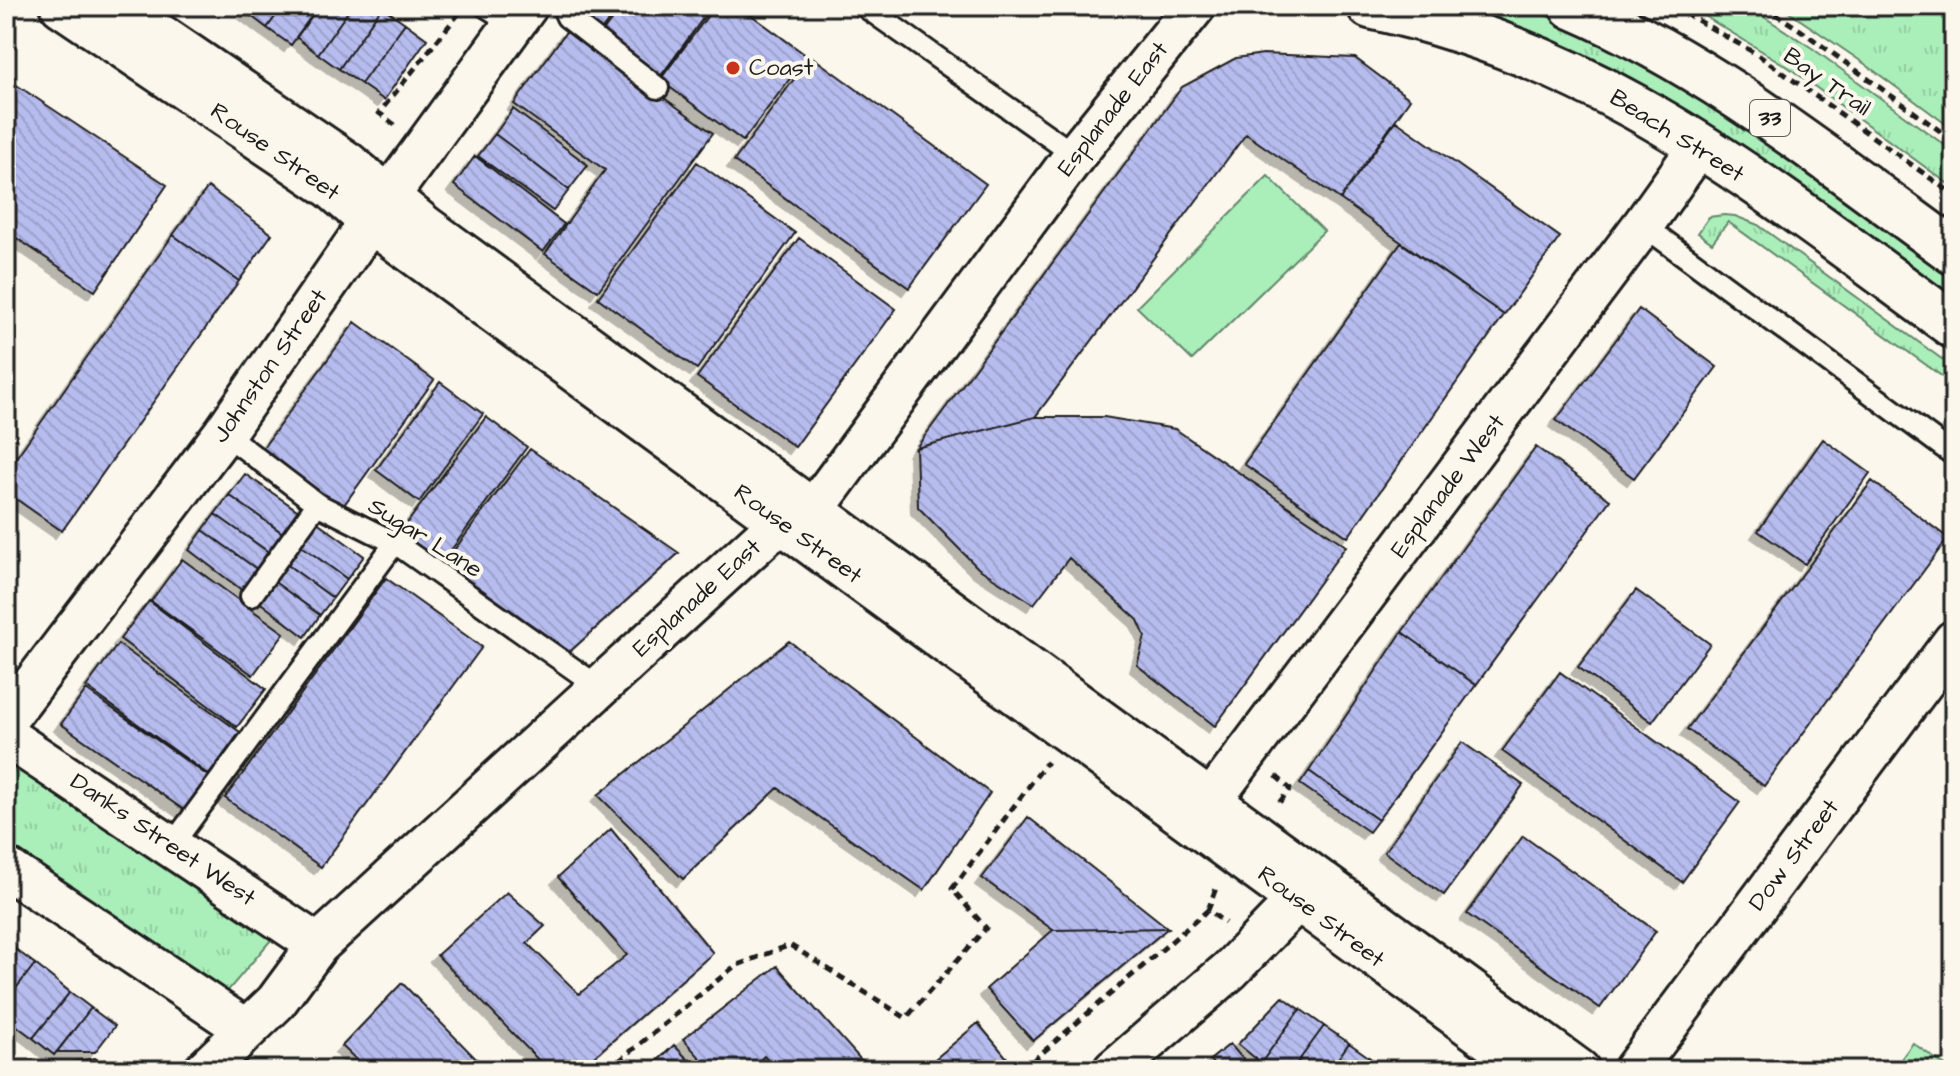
<svg xmlns="http://www.w3.org/2000/svg" width="1960" height="1076" font-family="'Architects Daughter',sans-serif">
	<style>
		.grass { fill: url(#grass-tufts); stroke: #63866b; stroke-width: 2 }
		.park { fill: #aaefba; stroke: #63866b; stroke-width: 2 }
		.building { fill: url(#building-back-hatch); stroke: #1c1c1c; stroke-width: 2; filter: url(#shadow) }
		.lines { fill: none; stroke-linecap: round; stroke-linejoin: round }
		.lane-casing { stroke: #1c1c1c; stroke-width: 26 }
		.street-casing { stroke: #1c1c1c; stroke-width: 46 }
		.primary-casing { stroke: #1c1c1c; stroke-width: 50 }
		.path { stroke: #1c1c1c; stroke-width: 5; stroke-dasharray: 8 6; stroke-linecap: butt }
		.lane { stroke: #fbf7ec; stroke-width: 20 }
		.street { stroke: #fbf7ec; stroke-width: 40 }
		.primary { stroke: #fbf7ec; stroke-width: 44 }
		.poi-dot { fill: #c8321e; stroke: #fbf7ec; stroke-width: 3 }
		.labels { text-anchor: middle; dominant-baseline: central; stroke-width: 8; stroke-linejoin: round; paint-order: stroke }
		.shield { fill: #fbf7ec; stroke: #5f5e5a; stroke-width: 2 }
		.shield-label { font-size: 22px; font-weight: bold; fill: #1c1c1c }
		.poi-label { font-size: 24px; fill: #1c1c1c; stroke: #fbf7ec; text-anchor: start }
		.street-label { font-size: 24px; fill: #1c1c1c; stroke: #fbf7ec }
	</style>
	<defs>
		<pattern id="grass-tufts" width="24" height="20" patternUnits="userSpaceOnUse" patternTransform="scale(2)"><rect width="24" height="20" fill="#aaefba"/><path d="M3 7l-1-3M5 7V3M7 7l1-3M15 17l-1-3M17 17v-4M19 17l1-3" fill="none" stroke="#92cc9f"/></pattern>
		<pattern id="building-back-hatch" width="6" height="6" patternUnits="userSpaceOnUse" patternTransform="scale(2)"><rect width="6" height="6" fill="#b7bcee"/><path d="M-1 5l2 2M0 0l6 6M5-1l2 2" fill="none" stroke="#9da1cc"/></pattern>
		<filter id="shadow"><feDropShadow dx="-7" dy="7" stdDeviation="0" flood-color="#0004"/></filter>
	</defs>
	<rect width="100%" height="100%" fill="#fbf7ec"/>
	<filter id="ink" filterUnits="userSpaceOnUse"><feTurbulence type="fractalNoise" baseFrequency=".0125" numOctaves="2"/><feDisplacementMap in="SourceGraphic" scale="16" xChannelSelector="R" yChannelSelector="G"/><feConvolveMatrix kernelMatrix="1 2 1 2 8 2 1 2 1" color-interpolation-filters="sRGB"/></filter>
	<g filter="url(#ink)">
		<!-- grass -->
		<path class="grass" d="M1447,6H1524L1586,33L1733,114L1954,275V303Z
			M1688,6H1747L1812,48L1954,152V188L1788,67Z
			M1780,6H1954V130L1865,64Z
			M1724,215L1735,216L1758,225L1954,368V385L1728,222L1712,243L1698,233L1709,217Z
			M15,765L276,934L226,993L6,843V772Z"/>
		<!-- park -->
		<path class="park" d="M1268,176L1324,231L1192,360L1137,307Z
			M1913,1043L1951,1070H1893Z"/>
		<!-- building -->
		<path class="building" d="M250,6H283L267,28L246,12Z
			M283,6H319L291,45L267,28Z
			M319,6H352L318,54L296,37Z
			M352,6L382,7L339,69L318,54Z
			M580,6H619L600,32L574,14Z
			M622,6H712L660,77L601,34Z
			M715,6H739L807,56L743,141L660,80Z
			M382,7L405,23L361,84L339,69Z
			M405,23L427,39L384,100L361,84Z
			M568,29L713,133L598,291L545,254L605,170L514,104Z
			M1263,54L1355,58L1410,99L1340,199L1246,134L1035,417L916,448L1182,87L1236,58Z
			M811,56L986,184L909,288L734,161Z
			M15,84L167,185L95,291L6,231V97Z
			M513,109L588,165L569,190L495,134Z
			M1396,121L1560,237L1504,315L1340,199Z
			M495,134L569,190L553,211L478,156Z
			M475,156L564,224L543,252L454,185Z
			M697,162L795,233L697,369L598,298Z
			M208,187L272,234L239,281L173,235Z
			M173,235L239,281L62,531L6,492V472Z
			M799,238L896,309L795,447L697,377Z
			M1401,243L1504,315L1348,537L1244,464Z
			M1639,309L1717,367L1634,478L1556,420Z
			M355,322L434,380L341,509L260,452Z
			M440,382L483,414L419,502L376,470Z
			M486,417L527,447L440,565L399,534Z
			M1035,417H1104L1175,429L1346,546L1215,726L1137,665L1145,636L1138,620L1069,558L1034,604L978,568L918,507L916,448Z
			M1823,439L1870,473L1805,564L1758,531Z
			M1536,447L1610,500L1476,685L1402,632Z
			M530,449L679,553L565,656L440,569Z
			M245,474L300,512L284,534L229,495Z
			M1872,481L1948,538L1764,786L1687,729Z
			M229,495L284,534L270,553L215,514Z
			M215,514L270,553L258,570L203,530Z
			M316,521L364,556L347,579L299,544Z
			M203,530L258,570L243,591L189,550Z
			M299,544L347,579L333,598L285,563Z
			M182,559L284,633L253,675L151,601Z
			M285,563L333,598L320,615L272,580Z
			M386,578L482,647L321,867L225,798Z
			M272,580L320,615L305,637L257,600Z
			M1636,590L1710,644L1652,722L1578,667Z
			M149,601L266,689L237,727L120,639Z
			M1402,632L1476,685L1378,820L1309,771Z
			M789,641L990,793L924,890L778,788L683,879L598,795Z
			M118,644L240,732L209,775L86,687Z
			M1560,672L1740,802L1682,882L1502,751Z
			M86,690L208,776L184,810L61,724Z
			M1462,742L1523,785L1444,895L1384,852Z
			M1309,771L1378,820L1369,832L1300,784Z
			M1028,817L1168,928L1053,930L982,878Z
			M611,829L713,953L579,1070H548L437,955L507,892L545,926L527,943L579,994L627,955L558,877Z
			M1523,836L1656,931L1600,1008L1467,914Z
			M1168,928L1033,1041L986,989L1053,930Z
			M6,942L35,964L6,1001Z
			M35,964L70,992L33,1038L6,1018V1001Z
			M777,966L870,1070H776L764,1056L750,1070H711L683,1039Z
			M402,983L487,1070H398L391,1062L384,1070H367L342,1046Z
			M70,992L91,1008L54,1055L33,1038Z
			M1283,997L1300,1009L1261,1063L1238,1044Z
			M91,1008L115,1026L95,1052H57Z
			M1300,1009L1324,1026L1292,1070H1270L1261,1063Z
			M978,1023L1017,1070H922Z
			M1324,1026L1349,1043L1330,1070H1292Z
			M1349,1043L1377,1063L1372,1070H1330Z
			M1230,1044L1252,1070H1218L1210,1060Z
			M674,1045L698,1070H648Z
			M95,1058L107,1070H60L55,1065Z
			M50,1060L60,1070H39Z"/>
		<g class="lines">
			<!-- lane casing -->
			<g class="lane-casing">
				<path id="lane" d="M485,6L514,24
					M562,6L567,17L658,88
					M864,6L1075,155
					M1643,225L1954,455
					M224,433L317,504L395,543L599,687
					M251,596L317,504
					M172,845L395,543"/>
			</g>
			<!-- street casing -->
			<g class="street-casing">
				<path id="street" d="M61,6L331,188L370,222L1530,1070
					M118,6L347,162L425,226L1579,1070
					M6,720L224,433L370,222L527,6
					M6,736L318,945
					M1198,818L1643,225L1700,145
					M6,868L247,1030
					M205,1070L276,1002L318,945L767,534L814,509L1075,155L1195,6
					M1114,1070L1230,970L1316,881
					M1634,1070L1954,641"/>
			</g>
			<!-- primary casing -->
			<g class="primary-casing">
				<path id="primary" d="M1370,6C1462,26 1552,61 1635,107C1747,169 1851,251 1954,326
					M1572,6C1712,66 1831,163 1954,252"/>
			</g>
			<!-- path -->
			<path class="path" d="M1673,6L1758,55L1954,195
				M1763,6L1799,29L1954,141
				M395,125L379,113L460,12
				M1276,776L1290,789L1278,804
				M1208,910L1217,885
				M608,1070L735,966L790,945L906,1018L986,928L952,889L1047,762
				M1022,1070L1208,910L1225,923"/>
			<!-- lane -->
			<use href="#lane" class="lane"/>
			<!-- street -->
			<use href="#street" class="street"/>
			<!-- primary -->
			<use href="#primary" class="primary"/>
		</g>
	</g>
	<!-- markers -->
	<circle class="poi-dot" cx="733" cy="68" r="8"/>
	<g class="labels">
		<!-- shield labels -->
		<rect class="shield" x="1750" y="100" width="40" height="36" rx="6"/>
		<g class="shield-label">
			<text x="1770" y="118">33</text>
		</g>
		<!-- poi labels -->
		<g class="poi-label">
			<text x="749" y="68">Coast</text>
		</g>
		<!-- street labels -->
		<g class="street-label">
			<text transform="translate(1827 82) rotate(35)">Bay Trail</text>
			<text transform="translate(1113 109) rotate(-52)">Esplanade East</text>
			<text transform="translate(1677 136) rotate(32)">Beach Street</text>
			<text transform="translate(275 152) rotate(35)">Rouse Street</text>
			<text transform="translate(270 366) rotate(-55)">Johnston Street</text>
			<text transform="translate(1448 486) rotate(-53)">Esplanade West</text>
			<text transform="translate(798 534) rotate(36)">Rouse Street</text>
			<text transform="translate(425 538) rotate(32)">Sugar Lane</text>
			<text transform="translate(697 598) rotate(-42)">Esplanade East</text>
			<text transform="translate(163 840) rotate(34)">Danks Street West</text>
			<text transform="translate(1794 855) rotate(-53)">Dow Street</text>
			<text transform="translate(1321 917) rotate(37)">Rouse Street</text>
		</g>
	</g>
	<!-- margin -->
	<rect width="1960" height="1076" fill="none" stroke="#fbf7ec" stroke-width="32"/>
	<rect x="16" y="16" width="1928" height="1044" fill="none" stroke="#1c1c1c" stroke-width="3" filter="url(#ink)"/>
</svg>
